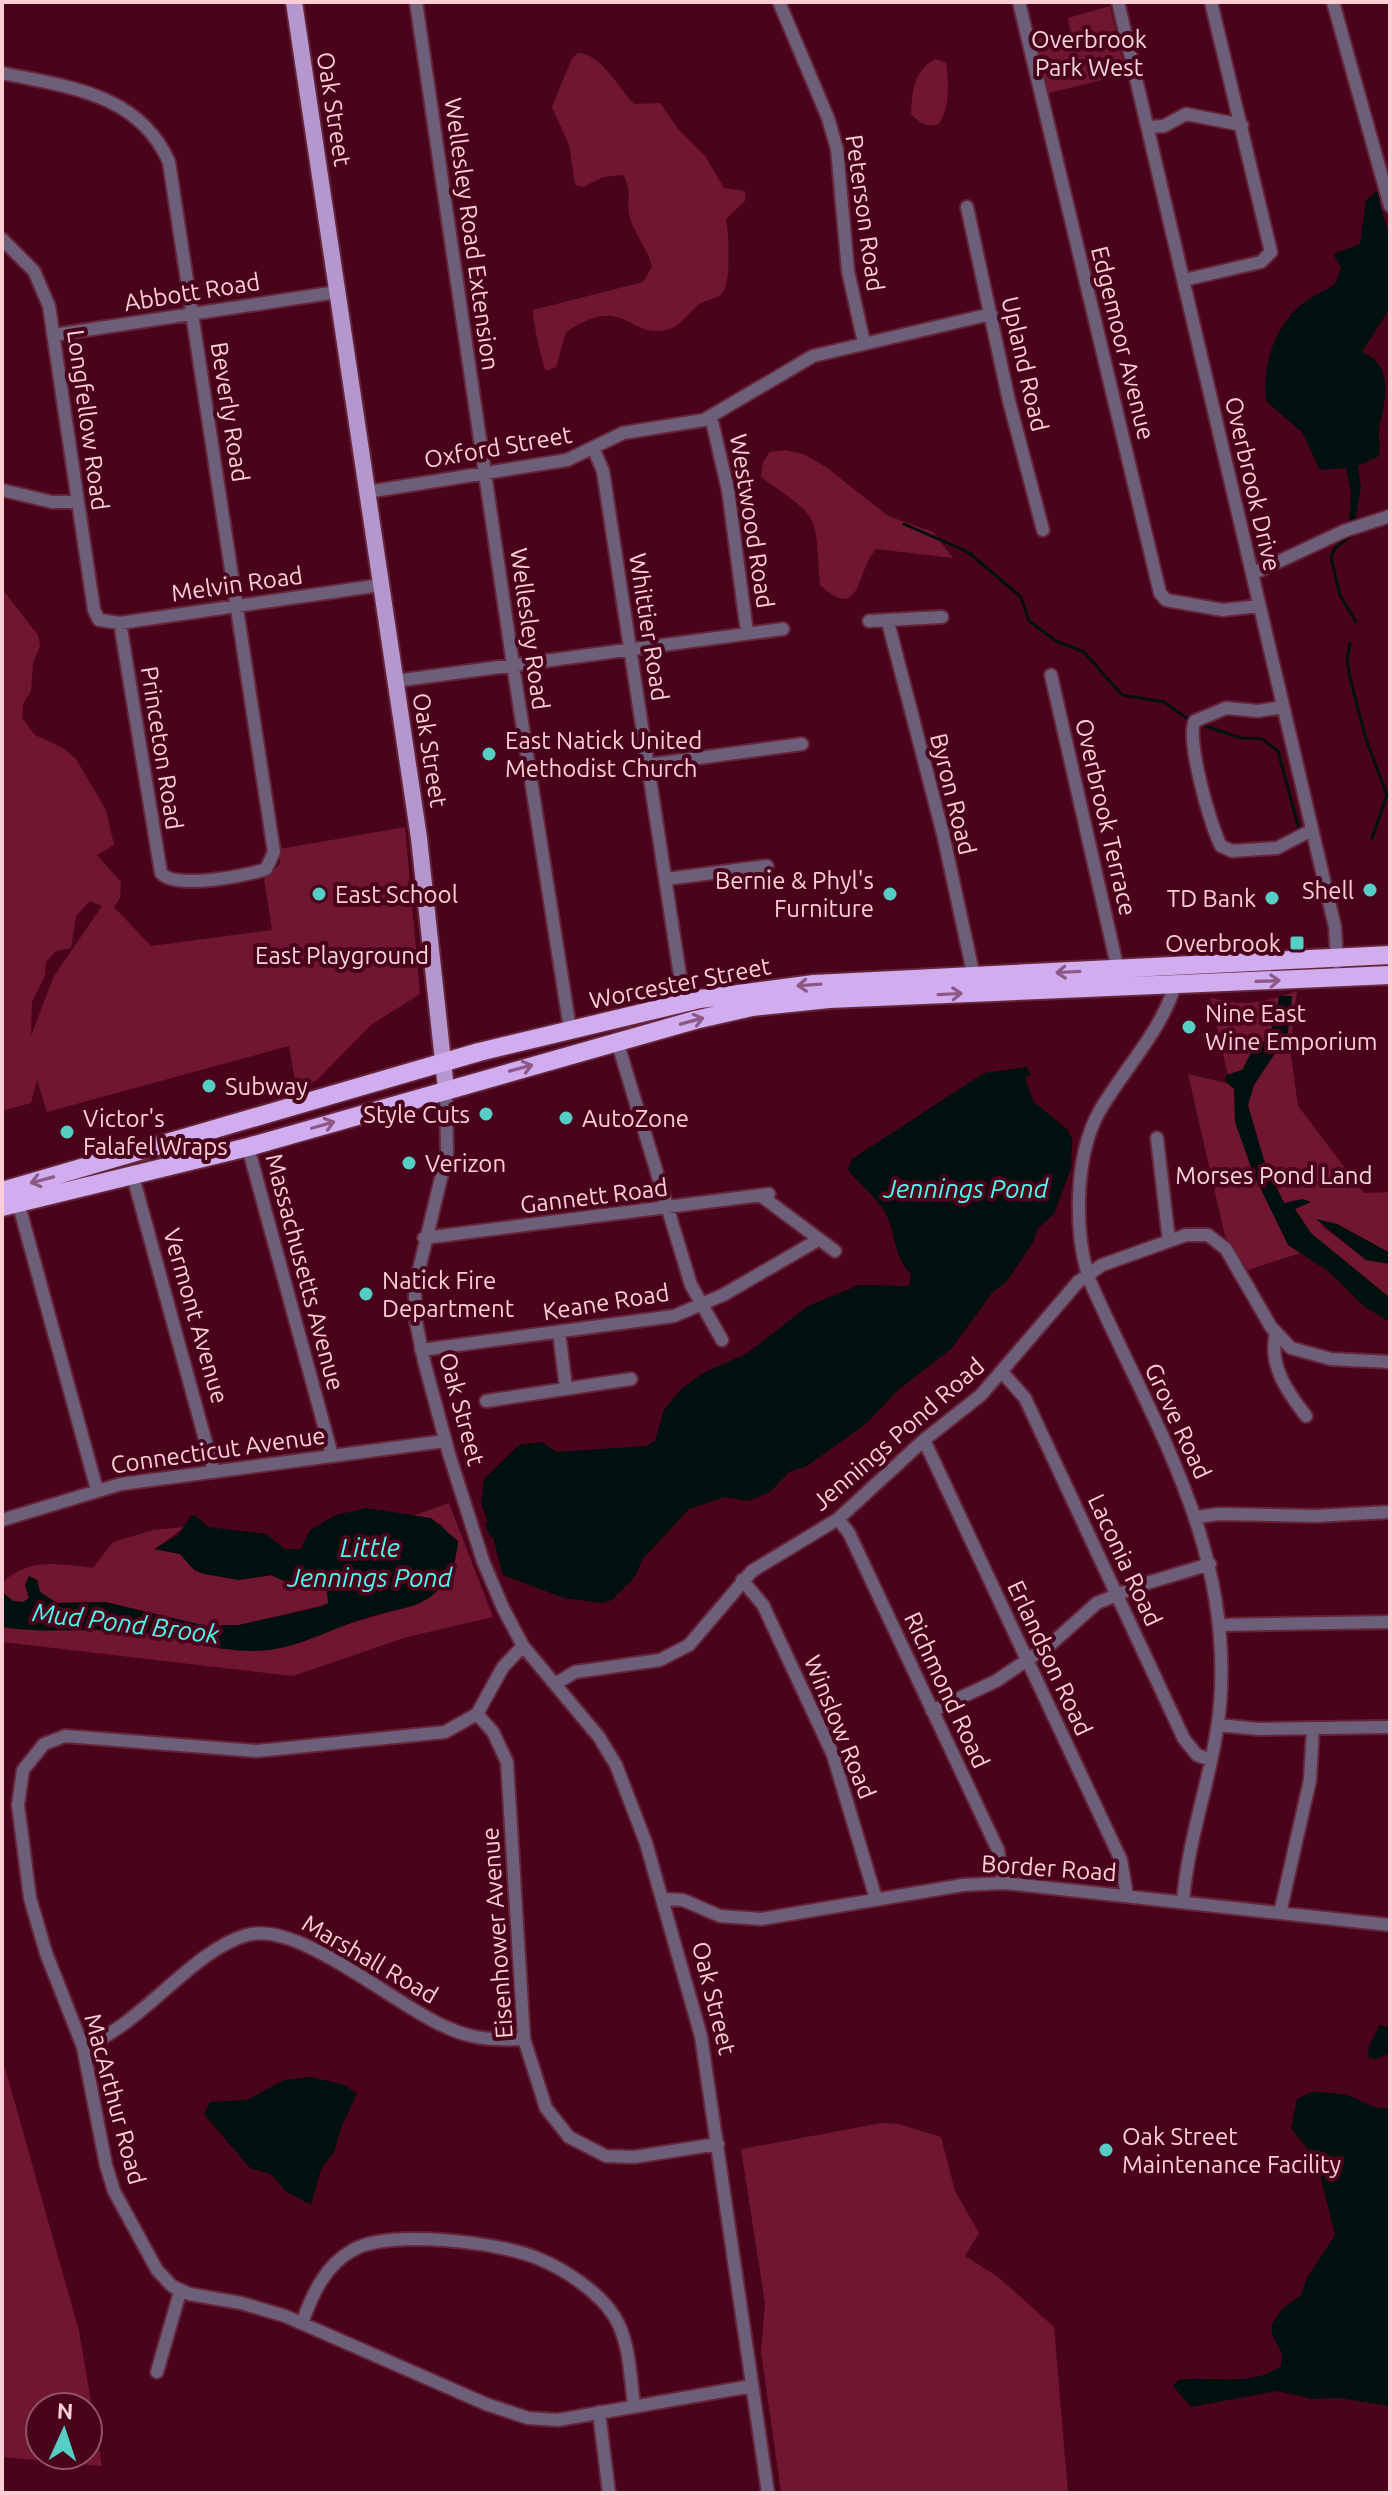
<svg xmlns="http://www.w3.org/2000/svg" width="1392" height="2495" font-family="Ubuntu,sans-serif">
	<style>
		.green { fill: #701631; fill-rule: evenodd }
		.water { fill: #00100f }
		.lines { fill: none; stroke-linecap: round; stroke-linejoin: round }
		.stream { stroke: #00100f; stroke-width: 3 }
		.minor-casing { stroke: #652439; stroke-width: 16 }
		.major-casing { stroke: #652439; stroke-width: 20 }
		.highway-casing { stroke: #652439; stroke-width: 22 }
		.minor { stroke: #6d5f79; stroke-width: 12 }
		.major { stroke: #b597ce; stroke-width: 16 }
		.highway { stroke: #d1adf0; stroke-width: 18 }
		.oneway { stroke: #8d5886 }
		.poi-dot { fill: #55cec5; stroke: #49041b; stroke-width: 3 }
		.labels { text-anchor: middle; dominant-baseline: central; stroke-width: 8; stroke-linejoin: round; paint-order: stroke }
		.park-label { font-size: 24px; fill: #f4d6da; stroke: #49041b }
		.street-label { font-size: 24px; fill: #faced4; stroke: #49041b }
		.poi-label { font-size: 24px; fill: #faced4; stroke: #49041b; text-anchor: start }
		.water-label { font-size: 26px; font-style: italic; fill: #4ef9ef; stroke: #49041b }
	</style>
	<rect width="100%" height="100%" fill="#49041b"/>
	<!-- green -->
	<path class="green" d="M1110,6L1126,74L1045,94L1034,40L1070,31L1068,18Z
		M578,53C602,54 618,88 634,104L660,103L678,129L705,156L724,188L745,191V201L726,219C729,232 731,283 723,292C716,300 709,299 701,303C689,311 682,327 666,330C626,338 625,293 566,332L556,367L546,371C542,364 532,317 533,310L643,282L652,267C648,248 631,230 629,213C627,198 632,188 623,175L603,177L583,187L575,185L569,145L552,107L572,58Z
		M935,59L946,63C949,84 950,106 939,124C926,128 920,123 911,114C912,91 914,71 935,59Z
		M785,450L803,454L826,467L888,516L933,532L953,558L876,549C856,570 862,624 820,585C814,511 823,521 761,477L763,462L770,452Z
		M2,589L38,635L40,646L33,663L31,691L23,704L22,718L35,735L63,748L76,759L106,810L114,845L97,855L121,882L120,898L114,907L151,946L272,930L264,878L280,864V849L405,827L420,994L371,1025L318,1079L297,1093L289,1046L47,1112L37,1080L31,1103L2,1111ZM90,901L102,906L54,976L31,1036L32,1002L45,976L46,962L56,951L71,948L76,916Z
		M1297,991L1290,1049L1298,1106L1364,1193L1390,1192V1253L1337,1224L1321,1225L1366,1260L1390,1264V1298L1325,1245L1248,1270L1225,1236L1188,1074L1230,1084L1210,997C1240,1008 1267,1002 1297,991Z
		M449,1503L493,1617L407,1637L293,1676L2,1642V1627L126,1631L189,1640L222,1649L351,1623L421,1603L454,1568L457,1547L441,1524L412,1516Z
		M185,1527L155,1549L180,1554L223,1576L239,1580L271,1575L297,1587L328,1591V1604L239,1625L206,1626L105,1602L57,1603L40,1592L37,1580L25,1585L29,1598L23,1602L13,1601L2,1592V1583C28,1557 59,1564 93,1568L113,1542L153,1530Z
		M2,2057L79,2331L102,2466L2,2457ZM40,2407H88V2455H40Z
		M882,2123L898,2124L941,2137L955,2191L979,2233L965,2256L998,2277L1054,2327L1068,2493H781L761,2352L765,2304L741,2149Z"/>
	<!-- water -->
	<path class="water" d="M1390,181V192L1379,201L1390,238V308L1362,352C1392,364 1387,395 1380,423C1377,434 1381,445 1379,456L1358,466L1361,487L1355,523L1349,524L1351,491L1346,468L1320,470L1302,432L1266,401C1262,365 1274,327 1303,303C1313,295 1326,291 1336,283L1341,267L1333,254L1360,244L1366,200Z
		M1279,996H1292L1287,1042L1274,1055L1254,1085L1248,1105L1264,1160L1284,1203L1303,1199L1311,1202L1295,1209L1311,1233L1390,1298V1322L1365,1307L1328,1271L1288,1245L1253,1173L1235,1122L1234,1089L1225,1081L1226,1075L1242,1070L1255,1045L1263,1043L1275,1022Z
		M1027,1067L1031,1075L1025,1077L1033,1101L1068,1130L1072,1139L1071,1168L1054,1214L1038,1228L1033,1242L1007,1281L992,1293L951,1349L897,1391L867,1423L807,1466L789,1472L770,1492L748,1501L725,1497L689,1509L642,1560L635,1577L612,1600L602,1603L564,1598L503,1575L493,1537H490L485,1524L488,1522L481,1503L484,1479L519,1445L542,1442L556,1452L646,1446L655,1441L664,1410L681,1389L703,1373L746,1354L808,1306L859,1285L909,1286L911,1274C892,1256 897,1230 883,1209C873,1194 858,1184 848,1169L852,1159L984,1073Z
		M1316,1219L1337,1224L1390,1253V1264L1366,1260Z
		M366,1508L431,1518L458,1541C456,1561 451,1580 434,1594C416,1609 394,1609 372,1616C333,1627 297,1650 256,1651C211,1652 168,1633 123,1631C83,1628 42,1634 2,1627V1592L13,1601L23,1602L29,1598L25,1585L29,1576L37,1580L40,1592L57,1603L105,1602L206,1626L239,1625L320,1607L328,1603L327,1591L297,1587L271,1575L239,1580L204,1574L194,1570L180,1554L154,1549L178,1535L190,1517L195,1515L208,1527L266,1534L285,1549H301L310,1530L336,1515Z
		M1380,2025L1390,2028V2053L1375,2060L1369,2058L1368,2048Z
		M311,2077L345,2085L357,2094L342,2125L334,2152L321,2169L311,2205L285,2191L271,2174L250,2168L204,2114L210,2102L247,2100L284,2080Z
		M1312,2092C1325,2093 1340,2092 1352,2097C1366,2102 1373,2110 1390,2108V2406L1339,2398L1312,2399L1278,2391L1191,2407L1173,2386L1179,2380C1212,2376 1252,2387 1281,2366L1282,2353L1272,2335V2324L1282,2309L1301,2295L1307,2278L1335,2235L1319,2171L1310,2152L1291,2128L1297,2099Z"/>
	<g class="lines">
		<!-- stream -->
		<path class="stream" d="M904,524L968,552L1021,597L1029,621L1056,641L1084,652L1122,695L1164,702L1188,719
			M1352,535L1335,548L1331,557L1340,595L1356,622
			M1350,643L1347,660L1350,678L1366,739L1387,795L1372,838
			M1202,725L1241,738L1262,739L1278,751L1299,829"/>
		<!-- minor casing -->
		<g class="minor-casing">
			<path id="minor" d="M416,2L513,665L570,1029
				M779,2L828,118L837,149L848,271L864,343
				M1019,2L1160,593L1166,600L1223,610L1259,606
				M1118,2L1335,927L1337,962
				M1333,2L1390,206
				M2,73C67,87 139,93 169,162L274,852L266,869C246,876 175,890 161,873L120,623
				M1148,127L1164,126L1186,114L1242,125
				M967,207L1009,401L1043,530
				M2,239L34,271L49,306L94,610L99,620L120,623L381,585
				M1184,280L1261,262L1271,252L1211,2
				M53,335L337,292
				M711,417L728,490L747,632
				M594,450L603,471L684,1002
				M2,490L52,502H78
				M367,492L567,460L623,433L704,420L813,356L991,314
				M1252,574L1344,531L1390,516
				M869,621L942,617
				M888,622L943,834L974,977
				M1051,675L1118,970
				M395,681L783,629
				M1283,707L1258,711L1226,708L1195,721C1185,737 1211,828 1221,846L1232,851L1277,848L1312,830
				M647,765L802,744
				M666,879L767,866
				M1175,985C1161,1032 1123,1070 1099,1112C1074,1157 1073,1239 1092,1286C1154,1425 1233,1546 1220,1705C1214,1772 1188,1835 1183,1902
				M617,1041L691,1285L722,1340
				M446,1089L447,1153L415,1286V1317L424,1361L449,1454L483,1561L503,1608L523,1646L599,1737L616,1765L646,1843L701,2036L768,2493
				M1157,1138L1169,1241
				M248,1147L332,1455
				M132,1173L214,1472
				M760,1195L835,1251
				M18,1202L97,1490
				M424,1238L769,1194
				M559,1332L566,1388
				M1276,1333C1268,1365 1288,1393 1306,1416
				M421,1350L674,1316L723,1295L818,1240
				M1002,1372L1025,1398L1184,1739L1197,1755L1211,1760
				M486,1401L631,1379
				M924,1440L1121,1860L1127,1896
				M1198,1517L1218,1514L1315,1516L1390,1512
				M838,1519L849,1533L998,1850L1004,1883
				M2,1520L121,1484L445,1441
				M742,1580L763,1605L833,1755L876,1899
				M1220,1625L1390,1622
				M523,1646L503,1667L477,1714L445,1732L257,1751L65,1736L44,1744L23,1770L18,1805L30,1898L46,1953L83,2047L106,2165L114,2191L157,2270L172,2286L189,2294L241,2303L285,2316L486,2404L528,2418L558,2420L752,2386
				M555,1684L575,1672L660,1660L689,1645L752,1571L838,1519L924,1440L981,1395L1078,1282L1102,1265L1186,1235H1208L1226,1249L1271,1327L1291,1348L1331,1359L1390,1362
				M932,1711L996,1681L1051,1644L1097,1603L1144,1584L1210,1564
				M477,1714L493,1732L507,1762L524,2039L546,2108L569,2137L606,2156L634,2157L718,2144
				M1218,1725L1259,1729L1390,1727
				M662,1899L683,1900L720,1916L761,1919L963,1885L1004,1883L1390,1925
				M1280,1913L1310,1780L1313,1728
				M83,2047C141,2026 192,1950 247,1935C301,1920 399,2010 453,2030C476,2040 499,2040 524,2039
				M302,2323C312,2295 325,2265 353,2250C389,2229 499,2242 537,2258C564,2269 598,2291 614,2316C630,2341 630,2376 634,2405
				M157,2372L180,2292
				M599,2412L609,2493"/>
		</g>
		<!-- major casing -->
		<g class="major-casing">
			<path id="major" d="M294,2L419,838L446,1089"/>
		</g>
		<!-- highway casing -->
		<g class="highway-casing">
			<path id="highway" d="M2,1191L479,1052L700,999L814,984L1390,955
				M2,1207L248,1147L695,1020L752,1007L829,999L1390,975"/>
		</g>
		<!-- minor -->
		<use href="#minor" class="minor"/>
		<!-- major -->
		<use href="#major" class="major"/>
		<!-- highway -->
		<use href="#highway" class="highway"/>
	</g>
	<!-- one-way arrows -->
	<defs><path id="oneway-shaft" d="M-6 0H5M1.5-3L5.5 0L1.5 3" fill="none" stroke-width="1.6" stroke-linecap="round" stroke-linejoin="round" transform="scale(2)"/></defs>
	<g class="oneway">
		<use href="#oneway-shaft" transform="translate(1068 972) rotate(177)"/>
		<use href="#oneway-shaft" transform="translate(1268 981) rotate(-2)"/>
		<use href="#oneway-shaft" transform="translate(809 985) rotate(176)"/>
		<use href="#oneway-shaft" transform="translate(950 994) rotate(-3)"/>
		<use href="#oneway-shaft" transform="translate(692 1021) rotate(-15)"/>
		<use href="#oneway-shaft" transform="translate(521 1068) rotate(-15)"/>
		<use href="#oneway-shaft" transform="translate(323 1125) rotate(-16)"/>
		<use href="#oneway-shaft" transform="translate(42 1180) rotate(165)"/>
	</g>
	<!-- markers -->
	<g class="poi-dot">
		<circle cx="489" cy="754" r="8"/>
		<circle cx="1370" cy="890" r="8"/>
		<circle cx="319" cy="894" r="8"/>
		<circle cx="890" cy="894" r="8"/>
		<circle cx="1272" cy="898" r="8"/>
		<rect x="1289" y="935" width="16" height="16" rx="4"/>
		<circle cx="1189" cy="1027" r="8"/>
		<circle cx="209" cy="1086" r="8"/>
		<circle cx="486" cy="1114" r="8"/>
		<circle cx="566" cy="1118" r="8"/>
		<circle cx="67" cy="1132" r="8"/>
		<circle cx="409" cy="1163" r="8"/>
		<circle cx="366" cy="1294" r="8"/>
		<circle cx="1106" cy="2150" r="8"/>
	</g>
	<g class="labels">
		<!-- park labels -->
		<g class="park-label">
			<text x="1089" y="39">Overbrook<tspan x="1089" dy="28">Park West</tspan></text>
			<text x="342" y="955">East Playground</text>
			<text x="1274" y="1175">Morses Pond Land</text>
		</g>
		<!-- street labels -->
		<g class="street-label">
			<text transform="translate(334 109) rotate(81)">Oak Street</text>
			<text transform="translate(865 213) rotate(82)">Peterson Road</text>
			<text transform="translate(472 234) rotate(82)">Wellesley Road Extension</text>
			<text transform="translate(192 292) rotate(-9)">Abbott Road</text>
			<text transform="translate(1123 343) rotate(76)">Edgemoor Avenue</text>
			<text transform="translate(1025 364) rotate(77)">Upland Road</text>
			<text transform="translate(230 412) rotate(81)">Beverly Road</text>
			<text transform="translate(88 420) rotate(82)">Longfellow Road</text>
			<text transform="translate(498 447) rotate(-10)">Oxford Street</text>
			<text transform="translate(1253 484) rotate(77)">Overbrook Drive</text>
			<text transform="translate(752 521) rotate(81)">Westwood Road</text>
			<text transform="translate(237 584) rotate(-8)">Melvin Road</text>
			<text transform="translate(649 627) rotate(81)">Whittier Road</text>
			<text transform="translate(530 629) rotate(82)">Wellesley Road</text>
			<text transform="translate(162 748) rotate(81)">Princeton Road</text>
			<text transform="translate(430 750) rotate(81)">Oak Street</text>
			<text transform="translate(953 794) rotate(76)">Byron Road</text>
			<text transform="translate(1106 817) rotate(77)">Overbrook Terrace</text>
			<text transform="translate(680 983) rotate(-11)">Worcester Street</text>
			<text transform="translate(594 1196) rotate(-7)">Gannett Road</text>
			<text transform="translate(305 1272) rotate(75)">Massachusetts Avenue</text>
			<text transform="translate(606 1302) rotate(-9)">Keane Road</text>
			<text transform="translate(196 1316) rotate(74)">Vermont Avenue</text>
			<text transform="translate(462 1409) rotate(75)">Oak Street</text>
			<text transform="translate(1178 1421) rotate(65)">Grove Road</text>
			<text transform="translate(898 1434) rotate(-41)">Jennings Pond Road</text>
			<text transform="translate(218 1450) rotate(-8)">Connecticut Avenue</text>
			<text transform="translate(1125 1560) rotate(65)">Laconia Road</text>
			<text transform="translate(1050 1658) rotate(65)">Erlandson Road</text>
			<text transform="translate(947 1690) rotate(65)">Richmond Road</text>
			<text transform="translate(840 1727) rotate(68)">Winslow Road</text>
			<text transform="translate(1049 1868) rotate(4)">Border Road</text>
			<text transform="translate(497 1933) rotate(-94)">Eisenhower Avenue</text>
			<text transform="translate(370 1959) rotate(30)">Marshall Road</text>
			<text transform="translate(714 1998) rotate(76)">Oak Street</text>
			<text transform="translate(115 2099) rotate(75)">MacArthur Road</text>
		</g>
		<!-- poi labels -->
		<g class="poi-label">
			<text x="505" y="740">East Natick United<tspan x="505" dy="28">Methodist Church</tspan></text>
			<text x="874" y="880" text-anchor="end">Bernie &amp; Phyl's<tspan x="874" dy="28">Furniture</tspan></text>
			<text x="1354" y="890" text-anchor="end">Shell</text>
			<text x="335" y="894">East School</text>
			<text x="1256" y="898" text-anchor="end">TD Bank</text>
			<text x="1281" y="943" text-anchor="end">Overbrook</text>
			<text x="1205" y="1013">Nine East<tspan x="1205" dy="28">Wine Emporium</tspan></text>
			<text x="225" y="1086">Subway</text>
			<text x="470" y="1114" text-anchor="end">Style Cuts</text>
			<text x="83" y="1118">Victor's<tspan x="83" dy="28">Falafel Wraps</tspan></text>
			<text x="582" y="1118">AutoZone</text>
			<text x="425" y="1163">Verizon</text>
			<text x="382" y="1280">Natick Fire<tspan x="382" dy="28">Department</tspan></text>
			<text x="1122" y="2136">Oak Street<tspan x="1122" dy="28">Maintenance Facility</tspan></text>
		</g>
		<!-- water labels -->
		<g class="water-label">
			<text x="966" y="1188">Jennings Pond</text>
			<text x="370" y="1547">Little<tspan x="370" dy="30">Jennings Pond</tspan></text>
			<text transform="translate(126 1623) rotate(7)">Mud Pond Brook</text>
		</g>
	</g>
	<!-- border -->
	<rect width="1392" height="2495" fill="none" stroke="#faced4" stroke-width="8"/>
	<!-- north arrow -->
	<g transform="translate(64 2431) rotate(3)"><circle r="38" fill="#49041b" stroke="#905565" stroke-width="2"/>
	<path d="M0-6L14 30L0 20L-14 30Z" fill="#55cec5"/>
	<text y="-12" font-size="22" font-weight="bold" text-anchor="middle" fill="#faced4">N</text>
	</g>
</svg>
